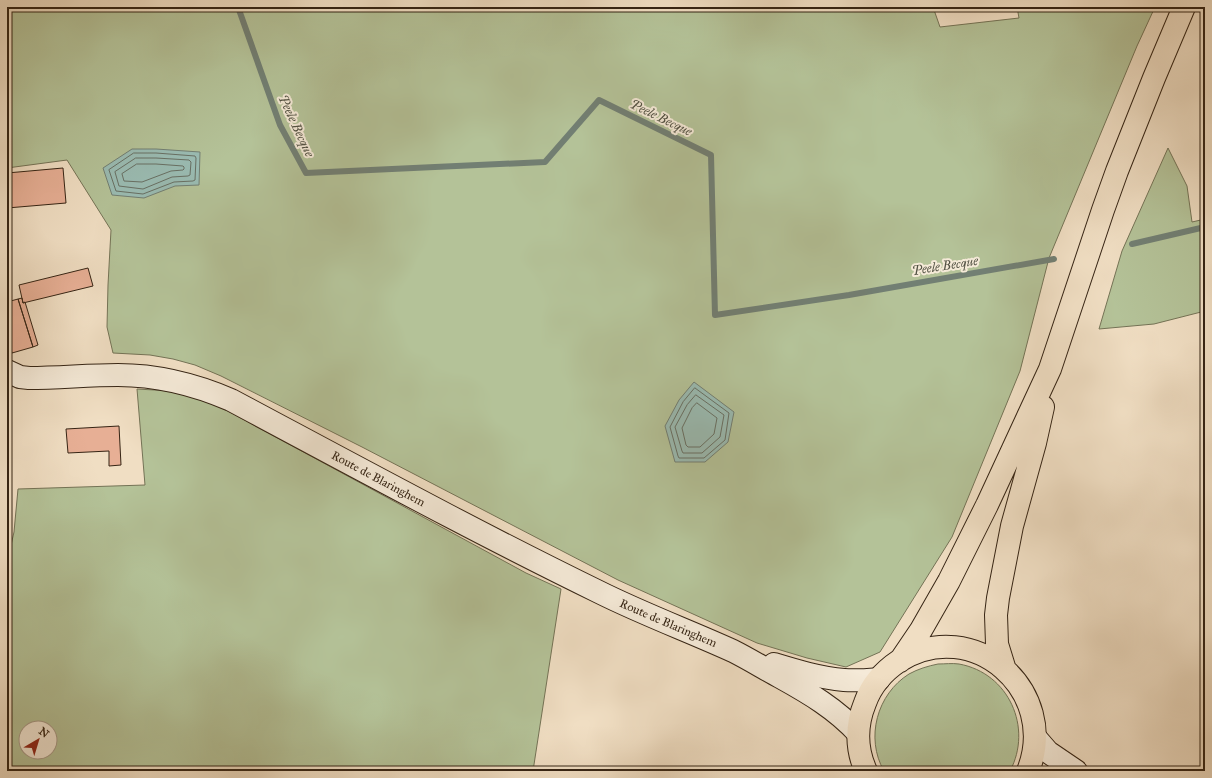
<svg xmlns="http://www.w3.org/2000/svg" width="1212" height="778" font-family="'IM FELL Great Primer',serif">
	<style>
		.green { fill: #b4c298; stroke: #747356; fill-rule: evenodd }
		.water { fill: #9abcb3; stroke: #727f73 }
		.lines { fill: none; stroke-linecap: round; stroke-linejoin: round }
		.shore { stroke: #687064; stroke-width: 1 }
		.stream { stroke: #727f73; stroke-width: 6 }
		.building { fill: #e7af95; stroke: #352414 }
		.secondary-casing { stroke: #352414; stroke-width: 24 }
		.primary-casing { stroke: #352414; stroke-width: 24 }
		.secondary { stroke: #f5ead8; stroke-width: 22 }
		.primary { stroke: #f0dec3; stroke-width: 22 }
		.labels { text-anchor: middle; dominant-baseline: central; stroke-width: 4; stroke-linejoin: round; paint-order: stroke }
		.street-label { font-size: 12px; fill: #352414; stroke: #f5ead8 }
		.water-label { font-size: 13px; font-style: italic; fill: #535244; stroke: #f5ead8 }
	</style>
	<rect width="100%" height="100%" fill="#f0dec3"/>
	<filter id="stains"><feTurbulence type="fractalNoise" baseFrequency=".005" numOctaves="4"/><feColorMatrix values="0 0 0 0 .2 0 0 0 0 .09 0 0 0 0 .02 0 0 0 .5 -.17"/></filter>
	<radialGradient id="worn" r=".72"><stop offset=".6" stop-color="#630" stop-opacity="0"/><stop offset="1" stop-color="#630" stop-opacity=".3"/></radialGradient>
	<!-- green -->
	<path class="green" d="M7,7H933L940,27L1019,18L1017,7H1155L1137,46L1049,258L1020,371L952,537L880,652L846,667L807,658L757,643L618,580L362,447L221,376L195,365L173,359L150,355L113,353L107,327L108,285L111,230L67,160L7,168Z
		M1168,148L1187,186L1192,222L1205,219V311L1154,324L1099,329L1122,251Z
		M137,389L172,391L203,400L228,411L526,573L561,589L533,771H7V563L14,532L18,489L145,485ZM26,728H50V752H26Z
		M938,664C945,664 952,663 959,664C1009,673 1033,728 1010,771H884C865,738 877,694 909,674C918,669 928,666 938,664Z"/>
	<!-- water -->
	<path class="water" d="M132,149H156L200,152L199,185L175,186L144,198L112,195L103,168Z
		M694,382L734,412L728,442L705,462H675L665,426L679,400Z"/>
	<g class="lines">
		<!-- shore -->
		<path class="shore" d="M134,153H156L195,156L196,158L195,180L193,181L174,182L143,194L116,191L109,170Z
			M136,158H156L189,160L191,162L190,175L188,176L172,177L143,189L119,186L115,172Z
			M137,164H156L183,166L184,167V169L183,170L171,171L142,182L124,181L122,174Z
			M695,388L729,413L725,440L704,458H679L678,456L670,427L683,402Z
			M696,395L724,415L720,437L702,453H683L682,451L675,427L687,405Z
			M697,403L717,418L714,434L700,447H688L686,445L682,428L692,408Z"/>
		<!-- stream -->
		<path class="stream" d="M238,7L280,125L306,173L545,162L599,100L711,155L715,315L849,295L1054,259
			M1132,244L1205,227"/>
	</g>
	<!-- building -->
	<path class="building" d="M63,168L66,203L7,208V173Z
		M88,268L93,286L23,303L19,285Z
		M22,298L23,303L25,302L38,345L33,347L18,299Z
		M18,299L33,347L12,353L7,336V302Z
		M119,426L121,465L109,466V451L68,453L66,429Z"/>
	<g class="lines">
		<!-- secondary casing -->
		<g class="secondary-casing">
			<g id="secondary">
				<path id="s1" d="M7,371L20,377L29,378C59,378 88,375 118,375C158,375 194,384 231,400C353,465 474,531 599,592C643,614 689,631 733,651C749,659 765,669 780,677C809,693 836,709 858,733"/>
				<path d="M774,664C797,671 820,678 844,680C856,681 867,680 879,679"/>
				<path d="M1035,737L1048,752L1076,771"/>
			</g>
		</g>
		<!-- primary casing -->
		<g class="primary-casing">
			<path id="primary" d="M900,661L921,630L949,581L987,505L1050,369L1103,210L1117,171L1154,78L1184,7
				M1005,670L997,644L996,615L998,598L1012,526L1035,443L1043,407
				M866,771C856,749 856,725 865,703C871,686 884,671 899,661C973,614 1060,691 1028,771"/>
		</g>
		<!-- secondary -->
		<use href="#secondary" class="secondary"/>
		<!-- primary -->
		<use href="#primary" class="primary"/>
	</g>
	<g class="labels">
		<!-- street labels -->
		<g class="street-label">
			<text stroke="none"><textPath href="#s1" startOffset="396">Route de Blaringhem</textPath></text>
			<text stroke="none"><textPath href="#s1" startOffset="720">Route de Blaringhem</textPath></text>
		</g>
		<!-- water labels -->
		<g class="water-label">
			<text transform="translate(661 118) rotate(26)">Peele Becque</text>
			<text transform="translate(296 126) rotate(65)">Peele Becque</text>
			<text transform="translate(945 266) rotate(-9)">Peele Becque</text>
		</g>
	</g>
	<!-- margin -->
	<rect width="1212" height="778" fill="none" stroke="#f0dec3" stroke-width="24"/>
	<rect x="8" y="8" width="1196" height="762" fill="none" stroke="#352414" stroke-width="2"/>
	<rect x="12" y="12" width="1188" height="754" fill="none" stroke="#352414"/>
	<!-- north arrow -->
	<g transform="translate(38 740) rotate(38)"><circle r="19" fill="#f5ead8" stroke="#a89b8a"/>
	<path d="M0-3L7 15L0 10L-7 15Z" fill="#8f2418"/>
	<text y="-6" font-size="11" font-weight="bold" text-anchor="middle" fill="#352414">N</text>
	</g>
	<rect width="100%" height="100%" filter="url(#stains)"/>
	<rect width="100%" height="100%" fill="url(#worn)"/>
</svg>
